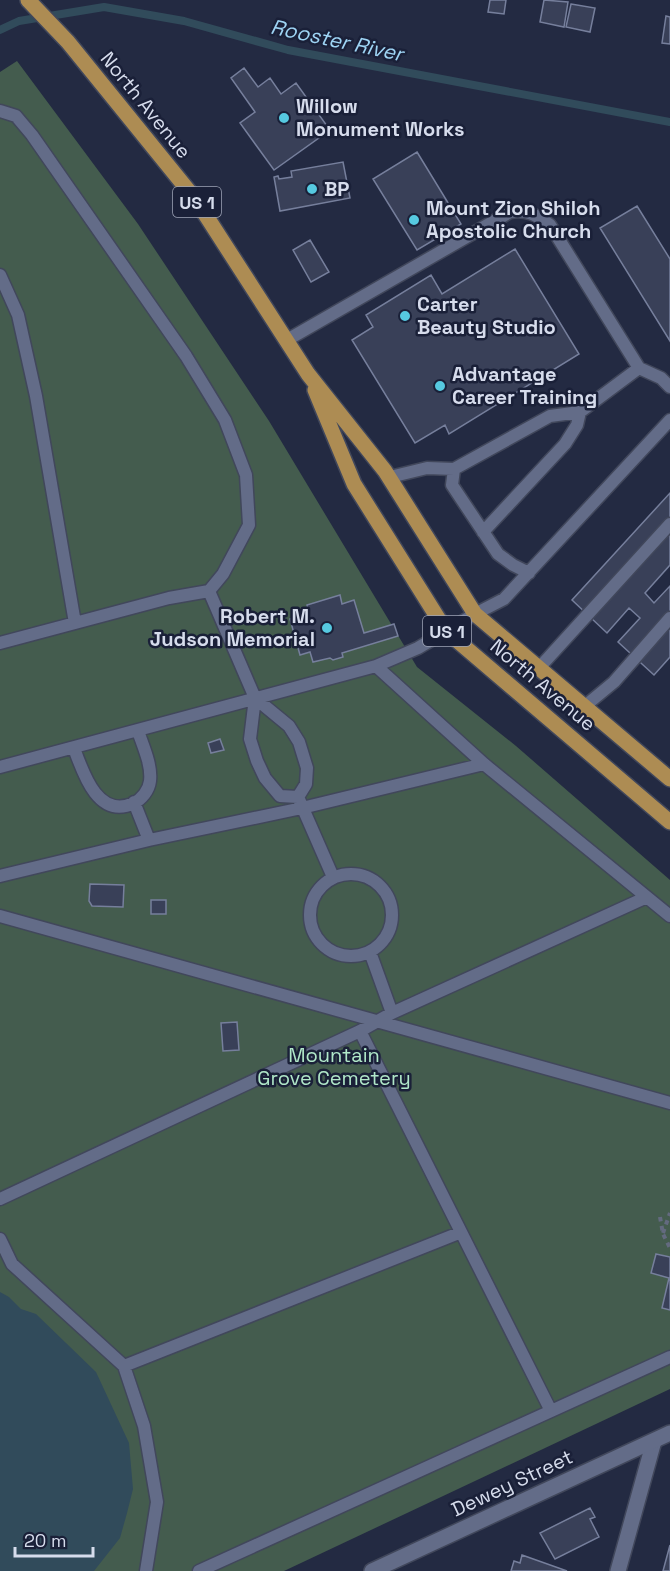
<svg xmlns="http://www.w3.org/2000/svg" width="670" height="1571" font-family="'Space Grotesk',sans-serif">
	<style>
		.green { fill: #445c4e }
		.water { fill: #314b5b }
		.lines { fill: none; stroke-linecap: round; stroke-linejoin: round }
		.stream { stroke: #314b5b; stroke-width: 8 }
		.building { fill: #394058; stroke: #767f9c; stroke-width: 1.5 }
		.service-casing { stroke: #41475b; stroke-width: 15 }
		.minor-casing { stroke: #41475b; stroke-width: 18 }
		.secondary-casing { stroke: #41475b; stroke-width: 18 }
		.primary-casing { stroke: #41475b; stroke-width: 18 }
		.path { stroke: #636a7f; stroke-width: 4; stroke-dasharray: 4.5 4.5; stroke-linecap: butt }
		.service { stroke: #636c88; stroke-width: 12 }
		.minor { stroke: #636c88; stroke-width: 15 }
		.secondary { stroke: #636c88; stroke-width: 15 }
		.primary { stroke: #ad8c53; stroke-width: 15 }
		.poi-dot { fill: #56c9e0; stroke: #1a2038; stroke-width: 2 }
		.labels { text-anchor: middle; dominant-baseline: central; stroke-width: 5; stroke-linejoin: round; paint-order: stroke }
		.shield { fill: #1a2038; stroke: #9ea4b6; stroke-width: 1.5 }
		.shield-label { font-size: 18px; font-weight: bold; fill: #d6dcec }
		.street-label { font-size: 20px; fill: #d6dcec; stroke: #1a2038 }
		.poi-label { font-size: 20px; font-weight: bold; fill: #d6dcec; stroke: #1a2038; text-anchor: start }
		.park-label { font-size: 20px; fill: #b1e8c9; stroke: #1a2038 }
		.water-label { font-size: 21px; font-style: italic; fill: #9ed4f4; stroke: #1a2038 }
	</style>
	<rect width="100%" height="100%" fill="#232a42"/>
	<!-- green -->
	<path class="green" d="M17,61L138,224L269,421L417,667L516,746L670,880V1389L284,1571H0V72Z"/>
	<!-- water -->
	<path class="water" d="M0,1292L9,1297L21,1309L36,1314L96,1372L129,1443L133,1489L127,1513L120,1538L94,1571H0Z"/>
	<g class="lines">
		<!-- stream -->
		<path class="stream" d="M0,30L19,21L104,7L184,21L288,50L670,122"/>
	</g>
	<!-- building -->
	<path class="building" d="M490,0H506L504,14L488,12Z
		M544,0L568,2L564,27L540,22Z
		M571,4L595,8L590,32L566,27Z
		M666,16L670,17V44L662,43Z
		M244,68L258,87L270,78L281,94L296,83L330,130L274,170L240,123L255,112L231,78Z
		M417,152L461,224L417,250L373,179Z
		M343,162L350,198L280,211L274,177L278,176L279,179L292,177L291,171Z
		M637,206L670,259V341L600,228Z
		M310,240L329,272L311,282L293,250Z
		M515,249L579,354L449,434L445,425L415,443L352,340L373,327L366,315L431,275L442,294Z
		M670,493V565L645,593L654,603L670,586V657L654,675L618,642L640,618L629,608L607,633L572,600Z
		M340,595L342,604L354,600L364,633L394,624L398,636L342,653L343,657L333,660L330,658L313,662L310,652L300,655L290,619L309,613L307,605Z
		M220,739L224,750L211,753L208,743Z
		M90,884L124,885L123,907L92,906L89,901Z
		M151,900H166V914H151Z
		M237,1022L239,1050L223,1051L221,1023Z
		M656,1254L670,1257V1310L662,1308L669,1278L651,1273Z
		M590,1508L595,1517L590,1519L599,1537L555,1559L540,1533Z
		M670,1545V1571H663Z
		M522,1555L567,1571H511L514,1561L520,1563Z"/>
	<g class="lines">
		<!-- service casing -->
		<g class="service-casing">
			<path id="service" d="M0,111L16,116L32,135L186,356L225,420L246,475L249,525L223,574L209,591L169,598L0,643
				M0,275L18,315L36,396L75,623
				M287,340L510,212C527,209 536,215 550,225L639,368L661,378L670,387
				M454,469L452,485L498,554L513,565L529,573
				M390,477L427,468L454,469L550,416L580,412L639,368
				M483,532L565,444L577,425L580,412
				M209,591L255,698L250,739L257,761L265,778L280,796L298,797L333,877
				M376,666L418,648L475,614L504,599L670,420
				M539,668L670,524
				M255,698L289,726L299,742L307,768L306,784L298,797
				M585,706L614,682L670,618
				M74,748C83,773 98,820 134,803C142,799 149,790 150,781C152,765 143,746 138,731
				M0,767L376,666L484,764L670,916
				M134,802L149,840
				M310 915a41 41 0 1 1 82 0a41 41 0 1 1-82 0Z
				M0,876L149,840L302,808L484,764
				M0,916L670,1103
				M370,952L392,1013
				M360,1031L551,1411
				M0,1199L360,1031L392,1013L647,897
				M0,1239L12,1264L124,1366L144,1426L157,1502L146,1571
				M124,1366L459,1233
				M199,1571L670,1357"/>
		</g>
		<!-- minor casing -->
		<g class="minor-casing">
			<path id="minor" d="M618,1571L654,1441"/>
		</g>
		<!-- secondary casing -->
		<g class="secondary-casing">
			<path id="secondary" d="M372,1571L670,1433"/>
		</g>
		<!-- primary casing -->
		<g class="primary-casing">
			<path id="primary" d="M28,0L68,42L196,200L308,374L385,471L475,614L670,779
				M315,390L354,484L446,631L670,822"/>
		</g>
		<!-- path -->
		<path class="path" d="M660,1217L663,1234L670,1248
			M663,1233L670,1213"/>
		<!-- service -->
		<use href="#service" class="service"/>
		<!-- minor -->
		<use href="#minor" class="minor"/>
		<!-- secondary -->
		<use href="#secondary" class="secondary"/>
		<!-- primary -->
		<use href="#primary" class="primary"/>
	</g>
	<!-- markers -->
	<g class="poi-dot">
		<circle cx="284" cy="118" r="6"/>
		<circle cx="312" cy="189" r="6"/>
		<circle cx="414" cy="220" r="6"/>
		<circle cx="405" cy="316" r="6"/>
		<circle cx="440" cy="386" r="6"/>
		<circle cx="327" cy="628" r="6"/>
	</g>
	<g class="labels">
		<!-- shield labels -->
		<g class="shield">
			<rect x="173" y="187" width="48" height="30" rx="4.5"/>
			<rect x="423" y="616" width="48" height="30" rx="4.5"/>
		</g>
		<g class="shield-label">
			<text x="197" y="202">US 1</text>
			<text x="447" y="631">US 1</text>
		</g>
		<!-- street labels -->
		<g class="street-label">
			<text transform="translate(146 105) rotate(51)">North Avenue</text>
			<text transform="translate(543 685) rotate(40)">North Avenue</text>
			<text transform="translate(512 1483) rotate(-25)">Dewey Street</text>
		</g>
		<!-- poi labels -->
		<g class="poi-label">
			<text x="296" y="106">Willow<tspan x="296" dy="23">Monument Works</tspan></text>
			<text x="324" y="189">BP</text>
			<text x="426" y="208">Mount Zion Shiloh<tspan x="426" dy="23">Apostolic Church</tspan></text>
			<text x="417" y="304">Carter<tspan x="417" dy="23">Beauty Studio</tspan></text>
			<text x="452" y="374">Advantage<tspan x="452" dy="23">Career Training</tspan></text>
			<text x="315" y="616" text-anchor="end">Robert M.<tspan x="315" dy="23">Judson Memorial</tspan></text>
		</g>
		<!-- park labels -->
		<g class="park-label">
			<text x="334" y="1055">Mountain<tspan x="334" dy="23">Grove Cemetery</tspan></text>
		</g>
		<!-- water labels -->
		<g class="water-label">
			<text transform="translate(337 40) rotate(12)">Rooster River</text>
		</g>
	</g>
	<!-- scale -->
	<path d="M15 1547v9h78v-9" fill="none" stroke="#d6dcec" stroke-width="3"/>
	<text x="24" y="1547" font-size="18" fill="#d6dcec" stroke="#1a2038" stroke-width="4.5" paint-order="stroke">20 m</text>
</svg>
